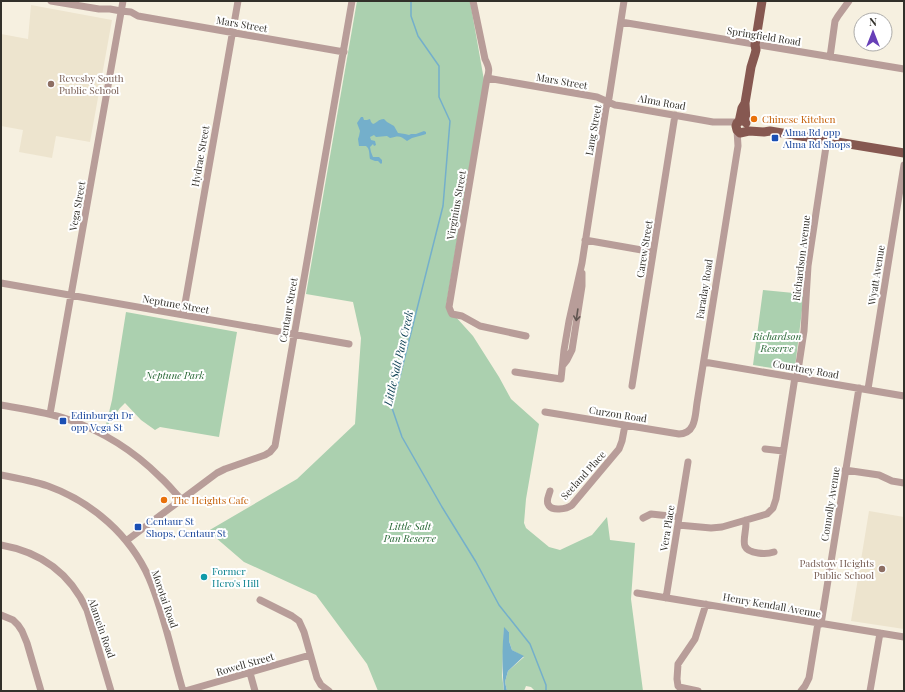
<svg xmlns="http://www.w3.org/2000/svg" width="905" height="692" font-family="'Playfair Display',serif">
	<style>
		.built { fill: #ede4ce }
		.green { fill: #abd0af }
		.water { fill: #74afcb }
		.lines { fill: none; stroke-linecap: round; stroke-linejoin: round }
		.stream { stroke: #74afcb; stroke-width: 1.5 }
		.minor { stroke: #b89d99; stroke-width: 7 }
		.major { stroke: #865851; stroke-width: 9 }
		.oneway { stroke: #615651 }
		.education-dot { fill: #8d6e63; stroke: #fff; stroke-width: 1.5 }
		.food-dot { fill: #e8710a; stroke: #fff; stroke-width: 1.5 }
		.transit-dot { fill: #1a4fb4; stroke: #fff; stroke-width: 1.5 }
		.culture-dot { fill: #0f9aa8; stroke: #fff; stroke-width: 1.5 }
		.labels { text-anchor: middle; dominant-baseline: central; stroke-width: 4; stroke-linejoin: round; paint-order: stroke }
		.street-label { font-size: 10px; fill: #32302a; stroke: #fff }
		.education-label { font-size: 10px; fill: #785e54; stroke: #fff; text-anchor: start }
		.food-label { font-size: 10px; fill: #c56008; stroke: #fff; text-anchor: start }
		.transit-label { font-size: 10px; fill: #164399; stroke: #fff; text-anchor: start }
		.park-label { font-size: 10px; font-style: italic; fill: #266633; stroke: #fff }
		.culture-label { font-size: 10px; fill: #0d838f; stroke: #fff; text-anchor: start }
		.water-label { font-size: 11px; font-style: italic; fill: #0e4155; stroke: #fff }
	</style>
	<rect width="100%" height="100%" fill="#f6f0e0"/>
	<!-- built -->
	<path class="built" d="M31,5L112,20L90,142L56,136L52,158L19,152L23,130L1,126V34L28,39Z
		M869,511L904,517V629L851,621Z"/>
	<!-- green -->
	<path class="green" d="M357,1H470L484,80L446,306L473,336L499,377L511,399L539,424L526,499L524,523L526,528L549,547L560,550L592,535L607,517L610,540L635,543L631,599L643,691H535L531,687L526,686L524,691H507L505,682L508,671L524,657L512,650L509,641V632L504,628L502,675L504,691H378L367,664L316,595L244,562L208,531L297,479L355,424L361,338L353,302L306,294Z
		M763,290L804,294L795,367L792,371L753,365Z
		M126,312L237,332L219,437L160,427L155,430L141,420L125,403L120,408L105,429L112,400Z"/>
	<!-- water -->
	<path class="water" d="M361,117H363L364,120H367L370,119L371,122L373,124C377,123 378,119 384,119L387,122L394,126L398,133L405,134L409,135L411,134H416L424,131L426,132V134L423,135L412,138L407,141C400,135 398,136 390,138L387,136L376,137L374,135L370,137L371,140L375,141L376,145L374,146L373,144L370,147L371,152L373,157H379L382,160V163L381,164L378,161H375L370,159C369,154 370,149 366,146H359L358,139L359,136L360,131L357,123Z
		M504,627L509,632V641L512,650L524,656L508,671L505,682L507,691H504C502,670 502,648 504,627Z"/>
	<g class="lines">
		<!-- stream -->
		<path class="stream" d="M411,1V16L418,36L439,66V97L450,121L443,206L392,408L402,437L442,507L476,562L499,605L530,644L546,685V691"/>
		<!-- minor -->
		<path class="minor" d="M51,1L99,9H110L121,11L131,12L138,16L344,52
			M473,1L485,59C489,67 490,71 487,78L449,307L451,312L452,314L462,316L480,326L526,336
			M621,22L904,69
			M830,57L835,21L838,16L849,1
			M487,78L597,97L615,105L622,106L713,122H738
			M585,240L653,252
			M1,283L349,344
			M183,315L238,1
			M704,362L904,396
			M563,365L567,360L572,350L582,286V273
			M515,372L561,379L564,350L569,321L582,263L606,108L609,98L624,1
			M797,377L804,331L808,266L827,140
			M632,386L675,115
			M868,389L904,165
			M1,405C23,409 46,412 67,419C102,431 134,451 160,477C168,484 174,492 181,499
			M545,412L679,434C696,433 695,416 697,403L738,146L737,130
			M50,414L123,1
			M765,449L783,451
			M845,470L879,475L892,481L904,483
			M1,475C17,478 33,481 48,486C92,502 130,535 149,578C164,613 172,654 183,691
			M550,491C549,495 546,500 548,504C551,512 567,509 572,505L619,449L622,441L625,425
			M643,518L651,514L679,517
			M746,520C747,537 736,550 758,553C764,554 768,554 774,552
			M678,525L711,528L722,527L767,514L773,508L776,499L795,377
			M126,541L217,473L225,469L265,455L270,452L275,446L352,1
			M1,545C41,552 70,573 87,610L111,691
			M637,593L904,637
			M666,598L688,462
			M260,600L292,616L299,621L304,632L317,678L321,685L329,691
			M1,615L13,620L18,625L22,631L27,643L41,691
			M821,624L859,388
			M250,673L255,691
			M185,691L310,655
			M698,691L679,687L678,686L677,679L678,664L695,639L706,604
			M801,691L805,686L809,678L818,623
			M870,691L880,633"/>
		<!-- major -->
		<path class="major" d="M745,103L742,108L739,122L737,123L736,126L737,130L740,133L749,131L764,132L770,131L904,153
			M746,123L745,103L751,67L755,54L756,50L755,45L762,1"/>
	</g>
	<!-- one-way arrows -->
	<defs><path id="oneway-shaft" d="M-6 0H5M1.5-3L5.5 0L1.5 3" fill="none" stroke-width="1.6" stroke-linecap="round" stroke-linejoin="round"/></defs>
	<use class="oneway" href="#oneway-shaft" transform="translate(577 315) rotate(98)"/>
	<!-- markers -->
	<g class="education-dot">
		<circle cx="51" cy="84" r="4"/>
		<circle cx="882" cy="569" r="4"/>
	</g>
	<g class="food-dot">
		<circle cx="754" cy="119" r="4"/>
		<circle cx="164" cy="500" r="4"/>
	</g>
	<g class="transit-dot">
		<rect x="771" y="134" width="8" height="8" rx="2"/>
		<rect x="59" y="417" width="8" height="8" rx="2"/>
		<rect x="134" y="523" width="8" height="8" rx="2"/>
	</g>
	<circle class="culture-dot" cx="204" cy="577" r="4"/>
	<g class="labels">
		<!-- street labels -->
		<g class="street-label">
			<text transform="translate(242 24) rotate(10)">Mars Street</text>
			<text transform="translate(764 36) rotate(9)">Springfield Road</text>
			<text transform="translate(562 81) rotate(10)">Mars Street</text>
			<text transform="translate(662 102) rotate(10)">Alma Road</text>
			<text transform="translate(593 130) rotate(-80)">Lang Street</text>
			<text transform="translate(200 156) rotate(-80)">Hydrae Street</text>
			<text transform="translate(456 205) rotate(-80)">Virginius Street</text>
			<text transform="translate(77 206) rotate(-80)">Vega Street</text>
			<text transform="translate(644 249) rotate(-81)">Carew Street</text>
			<text transform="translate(801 258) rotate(-83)">Richardson Avenue</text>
			<text transform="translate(876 275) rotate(-81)">Wyatt Avenue</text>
			<text transform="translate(704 289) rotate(-81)">Faraday Road</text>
			<text transform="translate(176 304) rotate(10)">Neptune Street</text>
			<text transform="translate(288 310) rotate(-80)">Centaur Street</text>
			<text transform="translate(806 369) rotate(10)">Courtney Road</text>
			<text transform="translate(618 414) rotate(9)">Curzon Road</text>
			<text transform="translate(583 475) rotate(-48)">Seeland Place</text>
			<text transform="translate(830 504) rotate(-81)">Connolly Avenue</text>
			<text transform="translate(667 528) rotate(-81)">Vera Place</text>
			<text transform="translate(165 599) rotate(71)">Morotai Road</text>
			<text transform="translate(772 605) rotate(10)">Henry Kendall Avenue</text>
			<text transform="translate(102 628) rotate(71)">Alamein Road</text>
			<text transform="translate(245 664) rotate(-16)">Rowell Street</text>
		</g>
		<!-- education labels -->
		<g class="education-label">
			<text x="59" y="78">Revesby South<tspan x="59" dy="12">Public School</tspan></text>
			<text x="874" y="563" text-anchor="end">Padstow Heights<tspan x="874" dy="12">Public School</tspan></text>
		</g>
		<!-- food labels -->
		<g class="food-label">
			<text x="762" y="119">Chinese Kitchen</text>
			<text x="172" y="500">The Heights Cafe</text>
		</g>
		<!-- transit labels -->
		<g class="transit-label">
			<text x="783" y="132">Alma Rd opp<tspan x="783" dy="12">Alma Rd Shops</tspan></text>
			<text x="71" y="415">Edinburgh Dr<tspan x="71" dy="12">opp Vega St</tspan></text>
			<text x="146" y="521">Centaur St<tspan x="146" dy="12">Shops, Centaur St</tspan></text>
		</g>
		<!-- park labels -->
		<g class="park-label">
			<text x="777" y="336">Richardson<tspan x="777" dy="12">Reserve</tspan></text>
			<text x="175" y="375">Neptune Park</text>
			<text x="410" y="526">Little Salt<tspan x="410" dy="12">Pan Reserve</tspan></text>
		</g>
		<!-- culture labels -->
		<g class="culture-label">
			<text x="212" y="571">Former<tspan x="212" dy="12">Hero's Hill</tspan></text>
		</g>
		<!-- water labels -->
		<g class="water-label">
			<text transform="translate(398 358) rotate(-77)">Little Salt Pan Creek</text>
		</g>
	</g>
	<!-- border -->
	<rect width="905" height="692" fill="none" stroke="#32302a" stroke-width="4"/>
	<!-- north arrow -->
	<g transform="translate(873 32)"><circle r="19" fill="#ffffff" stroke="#adacaa"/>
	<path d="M0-3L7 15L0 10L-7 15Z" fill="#673fb7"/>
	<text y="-6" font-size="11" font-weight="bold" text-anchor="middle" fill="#32302a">N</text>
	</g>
</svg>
